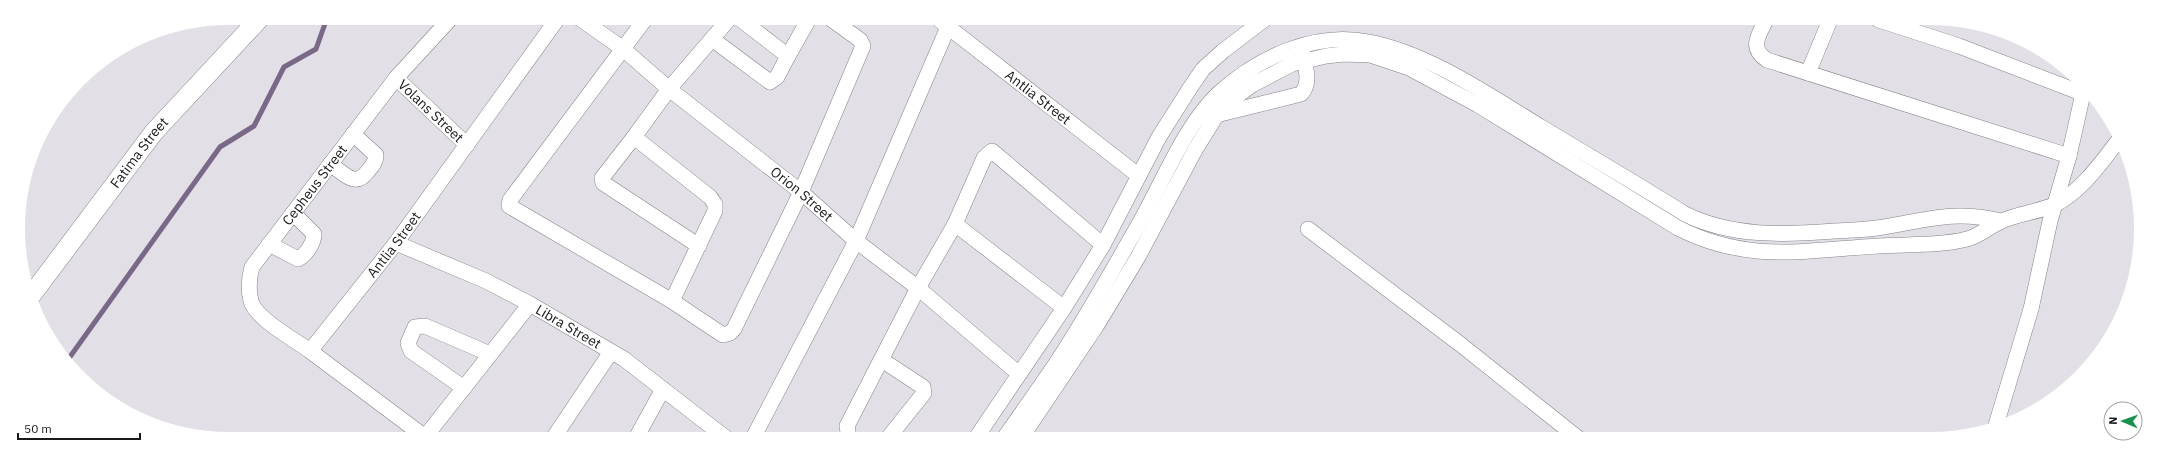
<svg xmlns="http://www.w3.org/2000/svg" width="2159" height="457" font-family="'IBM Plex Sans',sans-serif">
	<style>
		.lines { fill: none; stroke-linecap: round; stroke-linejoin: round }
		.stream { stroke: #7a6888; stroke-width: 5 }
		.minor-casing { stroke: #858189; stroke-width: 16 }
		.tertiary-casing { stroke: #858189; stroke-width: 20 }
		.minor { stroke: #fff; stroke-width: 15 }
		.tertiary { stroke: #fff; stroke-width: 19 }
		.labels { text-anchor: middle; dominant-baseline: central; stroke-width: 3; stroke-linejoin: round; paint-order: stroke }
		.street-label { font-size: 14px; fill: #19181b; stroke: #fff }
	</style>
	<rect width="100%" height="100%" fill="#e3dfe7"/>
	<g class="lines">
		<!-- stream -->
		<path class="stream" d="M67,361L220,147L254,126L284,67L316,49L327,18"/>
		<!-- minor casing -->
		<g class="minor-casing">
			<g id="minor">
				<path id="s1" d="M579,18L622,48L669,89L801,192L856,241L918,288L1019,374"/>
				<path d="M646,18L510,200L509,206L672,301L723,335L730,333L734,329L801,192L863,46L860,40L831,19"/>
				<path d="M740,19L788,56L809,19"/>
				<path id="s2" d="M938,19L1139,176"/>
				<path d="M1766,20C1758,36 1749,48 1767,60L2069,156"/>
				<path d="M1879,20L1959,46L2084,94"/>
				<path d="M712,39L770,82L777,77L788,56"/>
				<path d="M1808,73L1830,20"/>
				<path id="s3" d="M396,78L467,145"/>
				<path d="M1216,115L1301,94C1312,83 1305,65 1302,51"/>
				<path d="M634,137L602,178L603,183L699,246"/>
				<path d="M330,164C344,173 355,189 368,171C372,166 376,162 376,155L353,134"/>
				<path d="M955,224L1064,308"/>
				<path d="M1308,229L1460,344L1578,438"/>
				<path id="s4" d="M396,243L486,281L530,304L624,359L726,438"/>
				<path d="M269,244L298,259C306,255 314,243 314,234L293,213"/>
				<path d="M672,301L715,211V204L710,197L634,137L669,89L729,19"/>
				<path id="s5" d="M310,351C295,340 255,318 251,301C248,289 249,278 252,267L396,78L451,18"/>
				<path d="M882,360L923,387L924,393L888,438"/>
				<path d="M464,388L411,351L408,343L415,327L425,326L490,354"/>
				<path d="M1996,425L2031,309L2050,221L2069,156L2084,89"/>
				<path id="s6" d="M425,437L310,351L396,243L558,18"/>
				<path d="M425,437L530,304"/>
				<path d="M554,437L611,352"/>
				<path d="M636,438L663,389"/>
				<path d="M753,438L856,241L948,27"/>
				<path d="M849,438L847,426L918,288L955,224L984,158L992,151L998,156L1103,245"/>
				<path d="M976,438L1064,308L1103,245L1159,137L1190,88L1203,69L1223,51L1265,19"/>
				<path d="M1004,438C1021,414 1038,390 1055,365C1085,320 1112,271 1139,224C1162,184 1186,123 1219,93C1259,57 1315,31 1369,42C1428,53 1490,96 1541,127C1589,156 1637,184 1685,214C1731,237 1784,235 1835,231C1849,230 1863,230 1877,228C1924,221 1952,209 2001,221"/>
				<path d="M1021,438L1097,325L1138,257L1195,150L1216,116L1233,99L1252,85L1292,64L1326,56L1344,54L1370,55L1409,68L1478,105L1678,228C1749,264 1805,250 1879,246C1908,244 1939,246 1967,239C1980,236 1989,226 2002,221C2018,214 2037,212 2054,205C2081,192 2100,164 2118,141"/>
			</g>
		</g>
		<!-- tertiary casing -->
		<g class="tertiary-casing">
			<g id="tertiary">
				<path id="s7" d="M30,297L154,132L260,18"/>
			</g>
		</g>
		<!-- minor -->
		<use href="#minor" class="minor"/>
		<!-- tertiary -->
		<use href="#tertiary" class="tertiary"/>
	</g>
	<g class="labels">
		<!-- street labels -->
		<g class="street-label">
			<text stroke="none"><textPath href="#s2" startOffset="127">Antlia Street</textPath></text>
			<text stroke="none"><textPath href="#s3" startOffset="48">Volans Street</textPath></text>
			<text stroke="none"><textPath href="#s7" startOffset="181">Fatima Street</textPath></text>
			<text stroke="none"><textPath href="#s5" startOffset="216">Cepheus Street</textPath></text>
			<text stroke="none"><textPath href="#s1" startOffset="284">Orion Street</textPath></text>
			<text stroke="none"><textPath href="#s6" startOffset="279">Antlia Street</textPath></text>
			<text stroke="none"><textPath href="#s4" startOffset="192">Libra Street</textPath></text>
		</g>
	</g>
	<!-- crop -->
	<path d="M0 0H2159V457H0ZM228 25H1931A203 203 0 0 1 2134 228V229A203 203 0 0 1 1931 432H228A203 203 0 0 1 25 229V228A203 203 0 0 1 228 25Z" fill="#fff" fill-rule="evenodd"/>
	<!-- north arrow -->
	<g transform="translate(2123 421) rotate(272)"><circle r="19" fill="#ffffff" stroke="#a3a3a4"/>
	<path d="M0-3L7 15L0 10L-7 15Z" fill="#17914d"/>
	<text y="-6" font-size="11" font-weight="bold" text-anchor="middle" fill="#19181b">N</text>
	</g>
	<!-- scale -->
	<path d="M18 433v6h122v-6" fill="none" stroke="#19181b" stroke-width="2"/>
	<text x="24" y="433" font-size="12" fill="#19181b" stroke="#ffffff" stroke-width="3" paint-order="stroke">50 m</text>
</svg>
